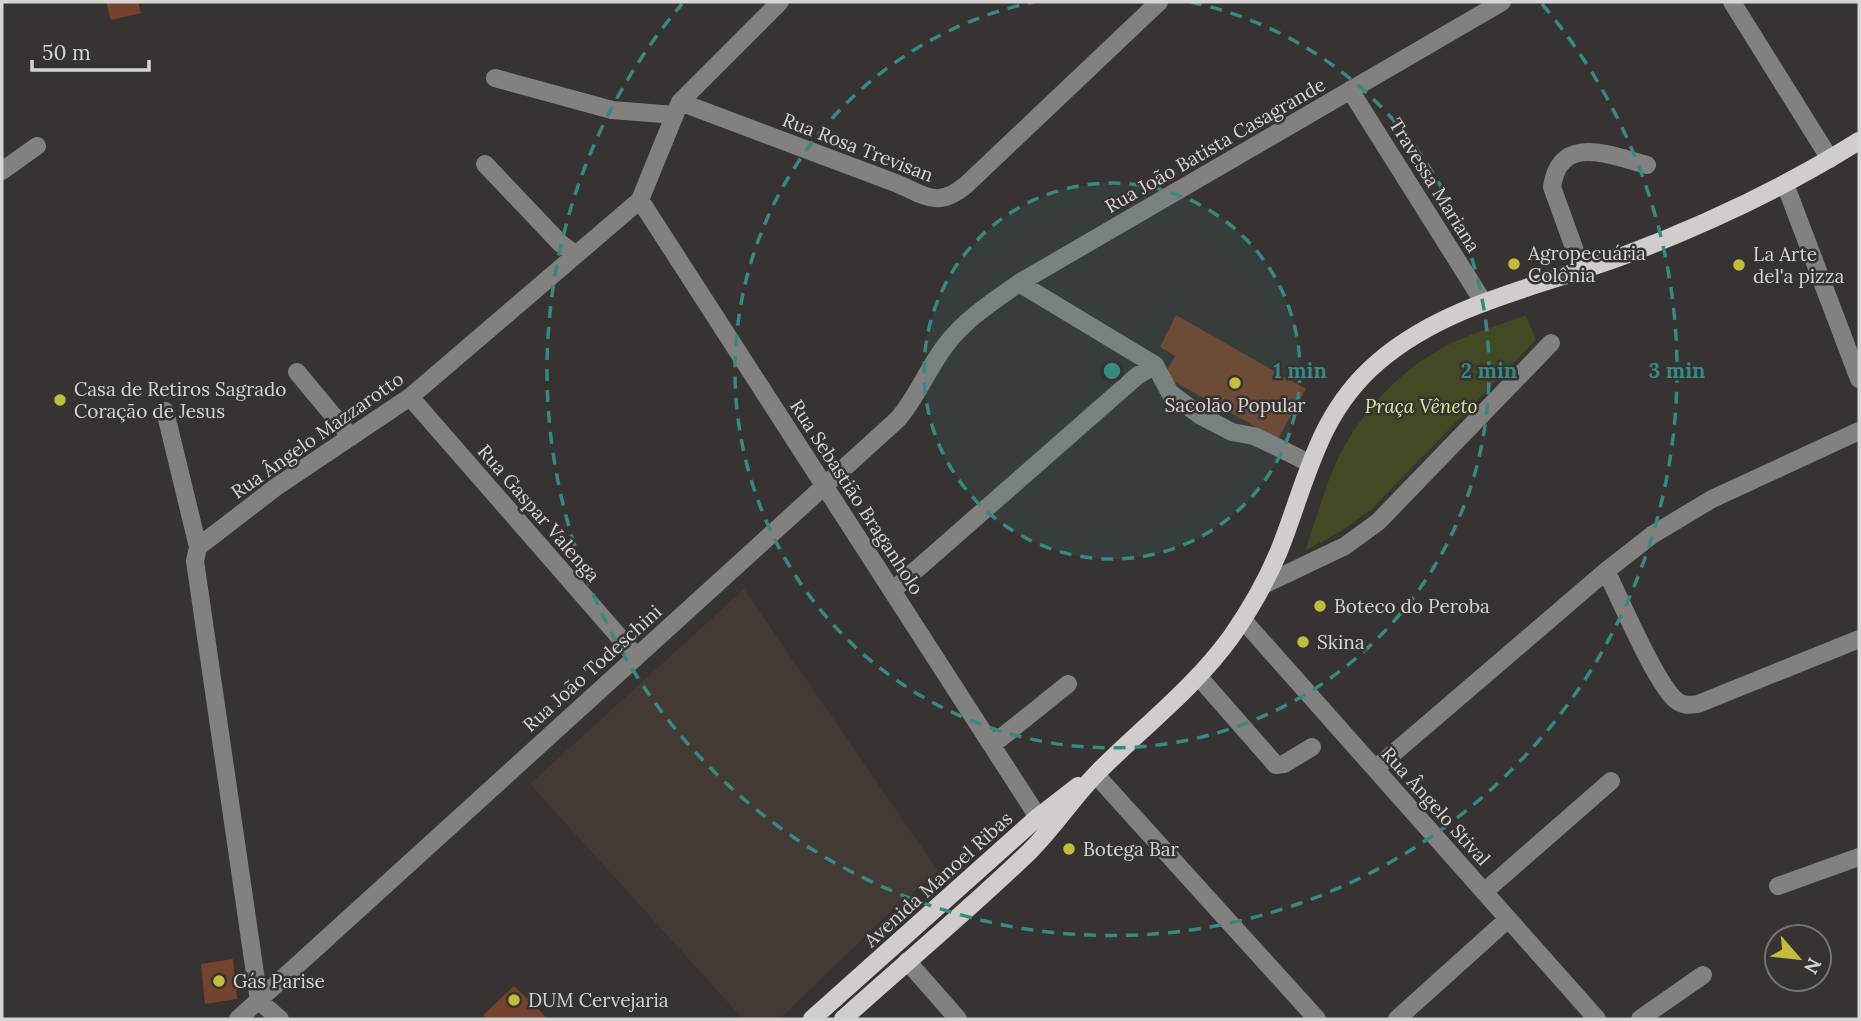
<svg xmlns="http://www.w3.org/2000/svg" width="1861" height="1021" font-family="Lora,serif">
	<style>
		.built { fill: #433a36 }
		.green { fill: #434922 }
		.building { fill: #74422d }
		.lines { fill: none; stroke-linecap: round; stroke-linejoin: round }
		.minor { stroke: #828180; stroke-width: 18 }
		.major { stroke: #d1cdcd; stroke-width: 18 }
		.ring { fill: none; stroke: #378982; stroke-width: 3.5; stroke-dasharray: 12 9 }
		.poi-dot { fill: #c3bd3e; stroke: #363332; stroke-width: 2.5 }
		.labels { text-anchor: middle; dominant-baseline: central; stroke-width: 5; stroke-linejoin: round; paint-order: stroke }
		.street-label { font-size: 19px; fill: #d6d5d4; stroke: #363332 }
		.poi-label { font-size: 19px; fill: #d6d5d4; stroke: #363332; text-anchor: start }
		.park-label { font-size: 19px; font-style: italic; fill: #ddeb98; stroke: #363332 }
		.centre { fill: #378982; stroke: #363332; stroke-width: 3.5 }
		.ring-label { font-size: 21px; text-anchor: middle; font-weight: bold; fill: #378982; stroke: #363332; stroke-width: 5; stroke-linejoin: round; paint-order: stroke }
	</style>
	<rect width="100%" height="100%" fill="#363332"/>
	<!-- built -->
	<path class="built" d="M744,589L938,871L887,915L780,1019H743L530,784Z"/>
	<!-- green -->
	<path class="green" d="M1526,315L1536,340L1372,509L1343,530L1305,551C1315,523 1323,492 1335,465C1360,410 1405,363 1461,339C1482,330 1505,323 1526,315Z"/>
	<!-- building -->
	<path class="building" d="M106,2H138L141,13L111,20Z
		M1176,315L1306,389L1278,439L1164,376L1175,356L1160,347Z
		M233,959L237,999L205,1004L201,964Z
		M514,986L548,1019H487L483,1015Z"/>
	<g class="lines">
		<!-- minor -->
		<path class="minor" d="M1732,2L1830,159
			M495,78L612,110L675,115
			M1350,90L1484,303
			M680,102L893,182C924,194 936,210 966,185L1159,2
			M485,164L560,243L576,255
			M2,171L37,146
			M1785,184L1859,379
			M640,200L1038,817
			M1582,270L1552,187C1560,132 1612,156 1647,165
			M1019,283L1155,365L1170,393L1201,416L1232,432L1254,436L1269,443L1309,463
			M297,372L351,437
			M410,397L636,656
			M165,411L198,547
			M1606,571C1620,598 1656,685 1677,701C1684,706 1690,705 1698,704L1859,639
			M1263,585L1345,546L1378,522L1551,343
			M892,591L1137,376L1155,365
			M1243,620L1597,1019
			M1198,676L1276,765L1284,764L1312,747
			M992,745L1068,684
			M1375,769L1606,571L1652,535L1712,499L1859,431
			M1096,775L1317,1019
			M1778,886L1859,857
			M1484,892L1611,781
			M907,961L958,1019
			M238,1019L898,419C917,397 927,370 945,346C964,320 992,302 1019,283L1502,2
			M280,1019L259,1001L195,561L198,547L276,487L410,397L640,200L680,102L780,2
			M1397,1019L1508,919
			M1640,1019L1703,975"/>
		<!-- major -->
		<path class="major" d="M812,1019L1038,817L1078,786
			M843,1019C905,963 970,909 1030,851C1055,826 1074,796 1099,771C1143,727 1194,688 1231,637C1250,610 1266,582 1279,551C1307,481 1317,414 1378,362C1445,304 1538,287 1620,257C1703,226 1784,188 1859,141"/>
	</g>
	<!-- distance rings -->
	<circle cx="1112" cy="371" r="188" fill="#378982" fill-opacity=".12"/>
	<g class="ring">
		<circle cx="1112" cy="371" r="188"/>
		<path d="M1190 2A377 377 0 1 1 1034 2"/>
		<path d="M1542 4A565 565 0 1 1 682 4"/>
	</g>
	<!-- markers -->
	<g class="poi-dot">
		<circle cx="1514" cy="264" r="7"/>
		<circle cx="1739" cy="265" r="7"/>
		<circle cx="1235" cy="383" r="7"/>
		<circle cx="60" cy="400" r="7"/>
		<circle cx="1320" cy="606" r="7"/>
		<circle cx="1303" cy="642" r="7"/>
		<circle cx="1069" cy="849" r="7"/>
		<circle cx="219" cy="981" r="7"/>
		<circle cx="514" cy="1000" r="7"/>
	</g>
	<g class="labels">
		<!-- street labels -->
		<g class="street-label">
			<text transform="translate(1215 145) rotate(-30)">Rua João Batista Casagrande</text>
			<text transform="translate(858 147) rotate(21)">Rua Rosa Trevisan</text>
			<text transform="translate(1435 185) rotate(58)">Travessa Mariana</text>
			<text transform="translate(317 435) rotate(-35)">Rua Ângelo Mazzarotto</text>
			<text transform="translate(857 497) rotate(57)">Rua Sebastião Braganholo</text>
			<text transform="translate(539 513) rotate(49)">Rua Gaspar Valenga</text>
			<text transform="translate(592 668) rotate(-42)">Rua João Todeschini</text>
			<text transform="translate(1436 806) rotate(48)">Rua Ângelo Stival</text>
			<text transform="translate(938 879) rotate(-42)">Avenida Manoel Ribas</text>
		</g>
		<!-- poi labels -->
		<g class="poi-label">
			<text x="1528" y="253">Agropecuária<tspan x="1528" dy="22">Colônia</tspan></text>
			<text x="1753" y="254">La Arte<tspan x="1753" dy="22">del'a pizza</tspan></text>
			<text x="74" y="389">Casa de Retiros Sagrado<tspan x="74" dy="22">Coração de Jesus</tspan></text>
			<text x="1235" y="405" text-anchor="middle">Sacolão Popular</text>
			<text x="1334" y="606">Boteco do Peroba</text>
			<text x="1317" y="642">Skina</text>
			<text x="1083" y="849">Botega Bar</text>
			<text x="233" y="981">Gás Parise</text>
			<text x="528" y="1000">DUM Cervejaria</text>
		</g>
		<!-- park labels -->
		<g class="park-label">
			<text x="1421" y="406">Praça Vêneto</text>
		</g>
	</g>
	<circle cx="1112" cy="371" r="10" class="centre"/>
	<g class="ring-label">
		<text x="1300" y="378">1 min</text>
		<text x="1489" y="378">2 min</text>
		<text x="1677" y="378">3 min</text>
	</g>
	<!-- border -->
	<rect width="1861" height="1021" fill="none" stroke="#d6d5d4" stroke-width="7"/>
	<!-- north arrow -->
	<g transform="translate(1798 958) rotate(118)"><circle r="33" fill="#363332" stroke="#767473" stroke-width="2"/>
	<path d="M0-5L12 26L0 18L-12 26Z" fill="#c3bd3e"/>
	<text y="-10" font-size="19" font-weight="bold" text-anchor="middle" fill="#d6d5d4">N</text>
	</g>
	<!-- scale -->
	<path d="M32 60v10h117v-10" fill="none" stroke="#d6d5d4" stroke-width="3.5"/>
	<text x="42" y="60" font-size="21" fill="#d6d5d4" stroke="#363332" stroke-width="5" paint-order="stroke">50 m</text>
</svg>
